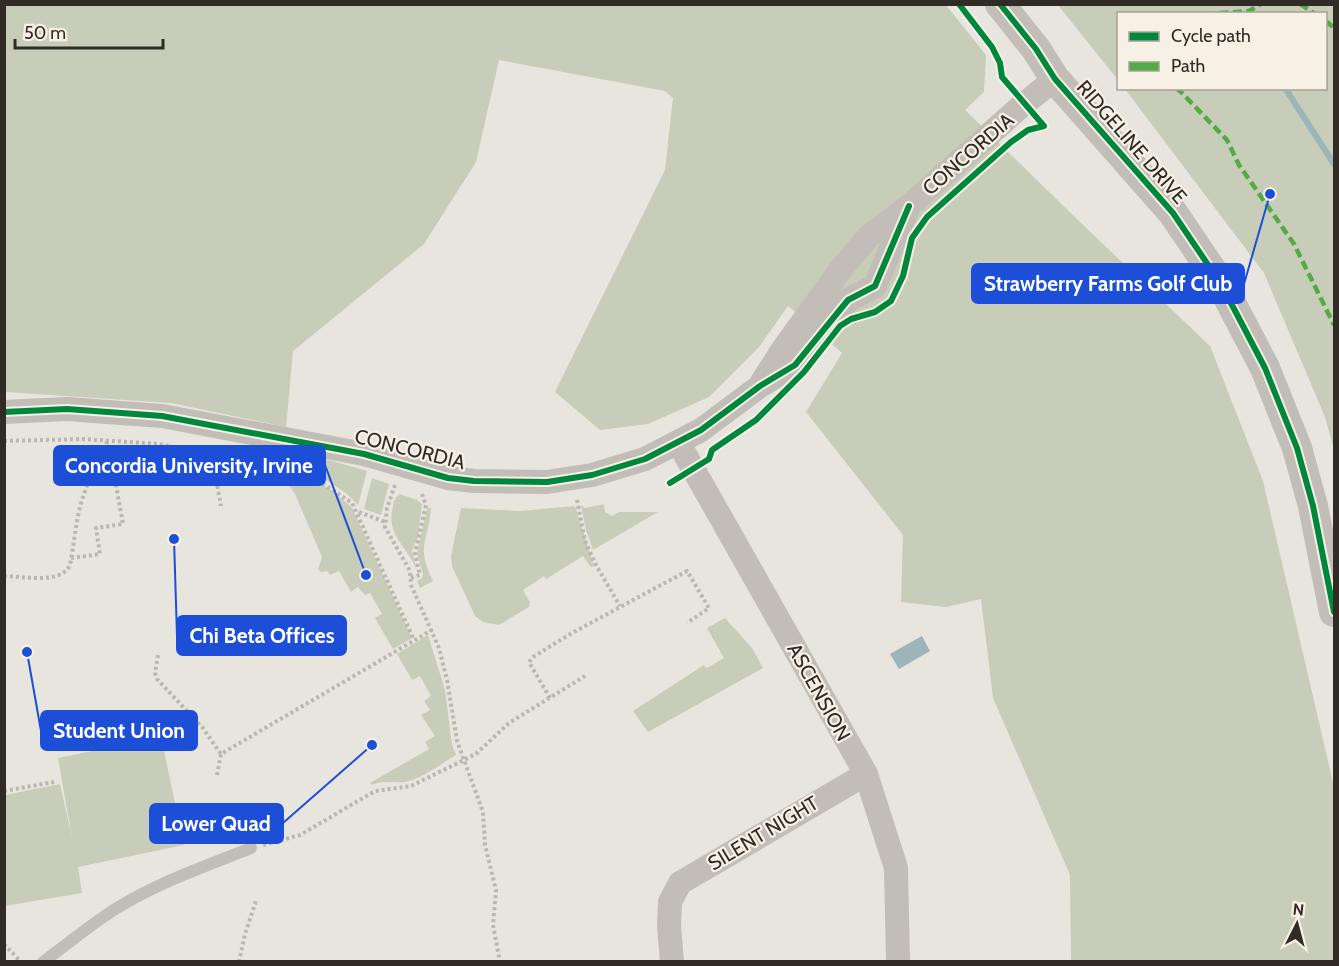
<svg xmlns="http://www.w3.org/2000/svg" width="1339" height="966" font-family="Cabin,sans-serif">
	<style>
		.green { fill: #c7cdb9 }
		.water { fill: #9cb5b8 }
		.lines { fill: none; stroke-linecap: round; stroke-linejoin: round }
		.stream { stroke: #9cb5b8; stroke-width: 6 }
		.path { stroke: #bab6b0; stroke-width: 4; stroke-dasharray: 3 3; stroke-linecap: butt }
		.service { stroke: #c2bdb7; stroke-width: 12 }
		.minor { stroke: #c2bdb7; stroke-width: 24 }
		.tertiary { stroke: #c2bdb7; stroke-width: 30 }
		.quiet { stroke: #54ab44; stroke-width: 4.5; stroke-dasharray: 9 4.5; stroke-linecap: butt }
		.cycleway-casing { stroke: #f6f0e5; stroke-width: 10 }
		.cycleway { stroke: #00873e; stroke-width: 6 }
		.labels { text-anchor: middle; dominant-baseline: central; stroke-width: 4.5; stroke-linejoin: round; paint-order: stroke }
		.street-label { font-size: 20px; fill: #312b26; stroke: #f6f0e5 }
		.leader { fill: none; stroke: #1d4ed8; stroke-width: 2 }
		.callout-dot { fill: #1d4ed8; stroke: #f6f0e5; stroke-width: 2 }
		.callout { fill: #1d4ed8; stroke: #1d4ed8; stroke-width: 2 }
		.callout-label { font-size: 21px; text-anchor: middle; font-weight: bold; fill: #fff }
	</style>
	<rect width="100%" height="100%" fill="#e8e5de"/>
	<!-- green -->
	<path class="green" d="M4,5H946L986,55L984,92L965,110L1081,223L1210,346L1263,481L1334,787V961H1071L1070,875L993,698L981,599L946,607L901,602L903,535L806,412L842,353L788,306L759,347L709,397L648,424L600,430L555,392L665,170L673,98L665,91L499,60L476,162L424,244L293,351L286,427L171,403L5,392Z
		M1058,5H1334V450L1325,417L1264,273L1125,89L1326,88V14H1118V80Z
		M325,459L367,471L358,505L346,493L323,478L321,474Z
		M242,463L288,472L318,483L333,491L352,508L412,638L393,649L375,618L382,614L370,593L365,595L358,587L351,592L339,571L330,575L327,571L321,572L318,569L322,557L295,494L286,481L247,468Z
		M372,478L389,484L381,515L364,509Z
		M400,494L417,500L422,504L418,536L412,551L417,572C409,546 385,537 393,506C394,500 395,497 400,494Z
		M604,504L605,512L612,516L619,512H658L593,550L586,530L581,505L585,508Z
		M575,506L594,566L591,567L583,556L546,579L544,576L523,590L530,602L529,607L499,625L483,622L475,616L452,566L451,556L461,508L520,511Z
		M431,507C429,541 415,545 433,581L420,588L417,581L422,578L423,574L417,553L427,509Z
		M725,618L752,648L763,668L648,732L633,711L704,665L707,668L724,658L707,628Z
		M428,635L445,690L452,745L456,755C441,764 422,779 405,782C393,783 383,780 372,785L370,783L429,749L425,742L435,736L421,715L430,710L424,701L431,696L420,676L412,680L397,654Z
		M161,737L184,845L78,867L82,893L5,906V795L60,784L72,838L58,758Z"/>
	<!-- water -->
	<path class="water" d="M922,636L930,651L899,669L890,654Z"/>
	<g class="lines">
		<!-- stream -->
		<path class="stream" d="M1285,88L1334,164"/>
		<!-- path -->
		<path class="path" d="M959,4C976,27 998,48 1002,77
			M4,441L83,439L159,444L274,467L314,478L352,503L414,640
			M217,456V484L221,506
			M395,485L387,508L385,527L410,571L411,585L439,648L447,680L457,741L483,812L485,845L496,890L493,925L500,962
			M577,500L585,541L596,565L620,606
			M359,512L385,522
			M71,558L100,554L96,528L123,524L111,458L107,451
			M4,576C23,576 61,585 70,565C75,540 76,514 85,491C91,473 106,459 107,440
			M411,578L420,575L415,554L426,505L422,494
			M158,655L155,673L157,679L202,727L221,754L432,630
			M550,698L530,664L529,662L533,657L572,633L687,571L709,608L687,623
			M217,775L221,754
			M4,791L54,782
			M263,845L300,835L375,791L411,786L464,760L477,753L509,723L585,676
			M4,944L21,962
			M239,962L245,934L256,901"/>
		<!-- service -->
		<path class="service" d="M43,962C68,944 91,924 117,908C159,882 206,866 251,848"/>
		<!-- minor -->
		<path class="minor" d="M762,382L783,349L841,269L868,237L909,206L1019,108L1055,79
			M4,412L67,409L162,416L364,454L448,478L474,481L547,482L592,475L645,459L701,430L760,386L795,365L848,300L875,286L909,206
			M678,442L866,774L896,868L898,962
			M672,962L669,926L670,902L680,883L866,774"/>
		<!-- tertiary -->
		<path class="tertiary" d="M1000,4L1036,49L1055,79L1173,213L1221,284L1265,368L1297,448L1313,506L1334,612"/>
		<!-- quiet -->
		<path class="quiet" d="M1300,4L1315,14
			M1206,14L1249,11L1261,4
			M1326,21L1334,28
			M1176,88L1181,92L1227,140L1239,165L1294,244L1334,325"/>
		<!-- cycleway casing -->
		<g class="cycleway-casing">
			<path id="cycleway" d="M1000,4L1036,49L1055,79L1173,213L1221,284L1265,368L1297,448L1313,506L1334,612
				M4,412L67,409L162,416L364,454L448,478L474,481L547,482L592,475L645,459L701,430L760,386L795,365L848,300L875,286L909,206
				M670,483L709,459L712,450L756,420L804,372L840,326L851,319L875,312L891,301L903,276L912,238L927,217L1011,142L1028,130L1044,126L1002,77L1000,63L992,47L959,4"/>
		</g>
		<!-- cycleway -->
		<use href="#cycleway" class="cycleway"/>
	</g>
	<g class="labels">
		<!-- street labels -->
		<g class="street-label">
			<text transform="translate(1132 142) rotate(49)">RIDGELINE DRIVE</text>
			<text transform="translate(968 154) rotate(-41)">CONCORDIA</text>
			<text transform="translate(410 449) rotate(14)">CONCORDIA</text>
			<text transform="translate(819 692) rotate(61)">ASCENSION</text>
			<text transform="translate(763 833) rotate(-31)">SILENT NIGHT</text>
		</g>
	</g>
	<!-- callouts -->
	<path class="leader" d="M1270 194L1244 284M366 575L325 465M174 539L177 636M27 652L41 731M372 745L283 823"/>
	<g class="callout-dot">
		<circle cx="1270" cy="194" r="6"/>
		<circle cx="366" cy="575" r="6"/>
		<circle cx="174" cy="539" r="6"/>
		<circle cx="27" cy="652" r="6"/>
		<circle cx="372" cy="745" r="6"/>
	</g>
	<g class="callout">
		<rect x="972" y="264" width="272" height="39" rx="6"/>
		<rect x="54" y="446" width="271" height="39" rx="6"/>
		<rect x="177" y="616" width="169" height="39" rx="6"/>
		<rect x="41" y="711" width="156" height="39" rx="6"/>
		<rect x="150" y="804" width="133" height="39" rx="6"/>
	</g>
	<g class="callout-label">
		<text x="1108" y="291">Strawberry Farms Golf Club</text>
		<text x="189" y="473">Concordia University, Irvine</text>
		<text x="262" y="643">Chi Beta Offices</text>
		<text x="119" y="738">Student Union</text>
		<text x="216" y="831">Lower Quad</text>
	</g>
	<!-- border -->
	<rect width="1339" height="966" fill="none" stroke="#312b26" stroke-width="12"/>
	<!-- legend -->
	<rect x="1117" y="12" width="210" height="78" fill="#f6f0e5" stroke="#a7a199" stroke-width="1.5"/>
	<rect x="1129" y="32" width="30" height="9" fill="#00873e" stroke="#a7a199" stroke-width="1.5"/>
	<text x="1171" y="42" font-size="18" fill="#312b26">Cycle path</text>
	<rect x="1129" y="62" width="30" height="9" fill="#54ab44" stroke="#a7a199" stroke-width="1.5"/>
	<text x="1171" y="72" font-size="18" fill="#312b26">Path</text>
	<!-- north arrow -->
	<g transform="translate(1297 924) rotate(6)" stroke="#f6f0e5" stroke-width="4.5" paint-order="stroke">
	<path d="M0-4.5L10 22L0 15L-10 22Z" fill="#312b26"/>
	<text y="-9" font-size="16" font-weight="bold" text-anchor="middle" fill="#312b26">N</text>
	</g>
	<!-- scale -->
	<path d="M15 39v9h148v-9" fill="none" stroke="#312b26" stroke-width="3"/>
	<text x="24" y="39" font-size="18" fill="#312b26" stroke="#f6f0e5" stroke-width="4.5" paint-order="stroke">50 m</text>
</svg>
